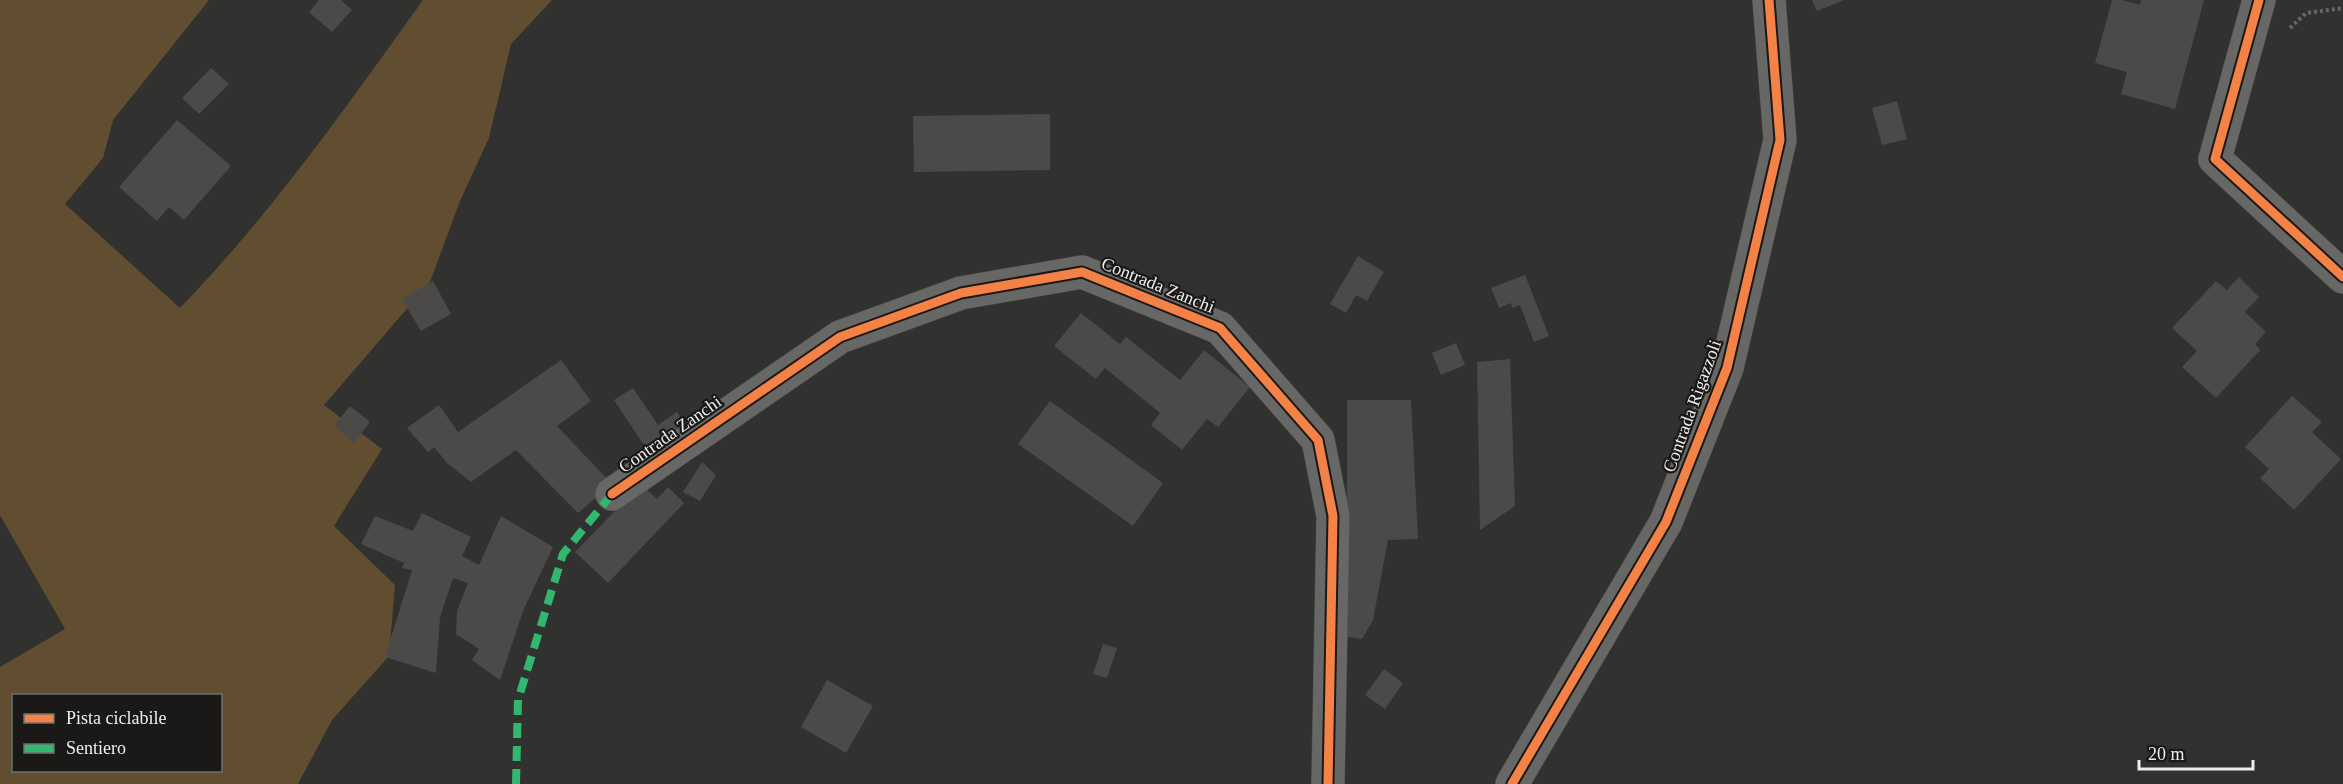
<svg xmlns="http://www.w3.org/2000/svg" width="2343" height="784" font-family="Georgia,serif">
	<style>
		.green { fill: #614e31; fill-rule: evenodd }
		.building { fill: #4b4a49 }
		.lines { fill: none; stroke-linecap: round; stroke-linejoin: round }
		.minor-casing { stroke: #4d4c4b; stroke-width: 34 }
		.path { stroke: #686766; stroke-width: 4; stroke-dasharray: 3 3; stroke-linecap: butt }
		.minor { stroke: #676766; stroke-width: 33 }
		.quiet { stroke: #33b770; stroke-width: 8; stroke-dasharray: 15 8; stroke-linecap: butt }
		.cycleway-casing { stroke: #1a1918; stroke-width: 13 }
		.cycleway { stroke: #f48246; stroke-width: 9 }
		.labels { text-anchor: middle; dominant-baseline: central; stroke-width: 4.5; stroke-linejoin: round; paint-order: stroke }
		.street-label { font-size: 18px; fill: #efeeed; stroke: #1a1918 }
	</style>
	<rect width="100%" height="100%" fill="#313130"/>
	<!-- green -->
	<path class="green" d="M0,0H209L113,120L103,158L65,204L180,308C271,214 347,106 423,0H552L511,44L489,138L460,201L430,282L324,405L382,449L334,526L395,585L389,656L332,720L298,784H0V667L65,629L0,515ZM14,696H220V770H14Z"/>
	<!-- building -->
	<path class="building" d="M319,0H341L352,10L332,32L309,12Z
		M1812,0H1844L1817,11Z
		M2112,0H2122L2140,5L2141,0H2204L2175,109L2121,94L2127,72L2095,63Z
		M211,68L229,84L199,114L182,98Z
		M1897,101L1907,139L1882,145L1872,108Z
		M1050,114V170L914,172L913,116Z
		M177,120L231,166L184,220L169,207L157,221L119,187Z
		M1358,256L1384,272L1367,301L1356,295L1346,313L1330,304Z
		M1525,275L1549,336L1534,342L1520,305L1512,308L1511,303L1499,308L1491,288Z
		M2239,277L2259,297L2245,312L2266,332L2255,344L2260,350L2216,398L2182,367L2197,351L2172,328L2216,281L2227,290Z
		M433,281L451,314L421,331L402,299Z
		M1081,313L1120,344L1126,337L1180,380L1204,350L1250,387L1218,427L1207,419L1182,450L1151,425L1160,413L1105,368L1096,379L1054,346Z
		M1456,343L1465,365L1441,375L1432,353Z
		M1510,359L1515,506L1480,530L1477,362Z
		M561,360L591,401L557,426L612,484L578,513L516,450L471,482L448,464L434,447L428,452L407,428L439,405L458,432Z
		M633,388L658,425L677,412L691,434L653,459L614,400Z
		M2292,396L2322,422L2312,432L2341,459L2294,510L2260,478L2269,469L2245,447Z
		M1347,400H1411L1418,539L1388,540L1373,620L1362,639L1342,636L1347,542Z
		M1050,401L1163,483L1133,526L1018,444Z
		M350,406L370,422L354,443L334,426Z
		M702,462L716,475L700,501L683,492Z
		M641,484L657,499L668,487L684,503L608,583L575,552Z
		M422,513L471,537L462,556L479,565L501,516L553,547L523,611L500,680L472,660L479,649L456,634L457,611L468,583L453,578L440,617L436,673L385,657L412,570L402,568L404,563L361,544L375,516L413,531Z
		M1103,644L1117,648L1107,678L1093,674Z
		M1384,669L1403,683L1385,709L1365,695Z
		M827,680L873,706L846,753L801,727Z"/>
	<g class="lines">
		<!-- minor casing -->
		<g class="minor-casing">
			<path id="minor" d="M2259,0L2215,159L2343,277
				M612,494L840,337L961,293L1082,272L1220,328L1318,440L1333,516L1328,784
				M1512,784L1666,522L1727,368L1780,140L1769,0"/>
		</g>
		<!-- path -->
		<path class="path" d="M2290,28L2306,13L2343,8"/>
		<!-- minor -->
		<use href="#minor" class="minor"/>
		<!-- quiet -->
		<path class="quiet" d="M516,784L518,700L563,554L612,494"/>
		<!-- cycleway casing -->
		<g class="cycleway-casing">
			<path id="cycleway" d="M2259,0L2215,159L2343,277
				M612,494L840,337L961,293L1082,272L1220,328L1318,440L1333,516L1328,784
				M1512,784L1666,522L1727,368L1780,140L1769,0"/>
		</g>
		<!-- cycleway -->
		<use href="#cycleway" class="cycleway"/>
	</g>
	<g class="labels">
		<!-- street labels -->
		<g class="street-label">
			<text transform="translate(1158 285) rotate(22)">Contrada Zanchi</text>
			<text transform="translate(1692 406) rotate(-70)">Contrada Rigazzoli</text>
			<text transform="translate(670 434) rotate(-35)">Contrada Zanchi</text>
		</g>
	</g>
	<!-- legend -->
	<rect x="12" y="694" width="210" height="78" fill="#1a1918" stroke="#6f6e6d" stroke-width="1.5"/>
	<rect x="24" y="714" width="30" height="9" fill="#f48246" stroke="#6f6e6d" stroke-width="1.5"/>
	<text x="66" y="724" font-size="18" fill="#efeeed">Pista ciclabile</text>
	<rect x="24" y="744" width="30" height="9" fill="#33b770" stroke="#6f6e6d" stroke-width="1.5"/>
	<text x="66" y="754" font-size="18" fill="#efeeed">Sentiero</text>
	<!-- scale -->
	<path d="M2139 760v9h114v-9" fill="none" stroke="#efeeed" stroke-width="3"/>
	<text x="2148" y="760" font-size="18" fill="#efeeed" stroke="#1a1918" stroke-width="4.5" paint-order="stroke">20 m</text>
</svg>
